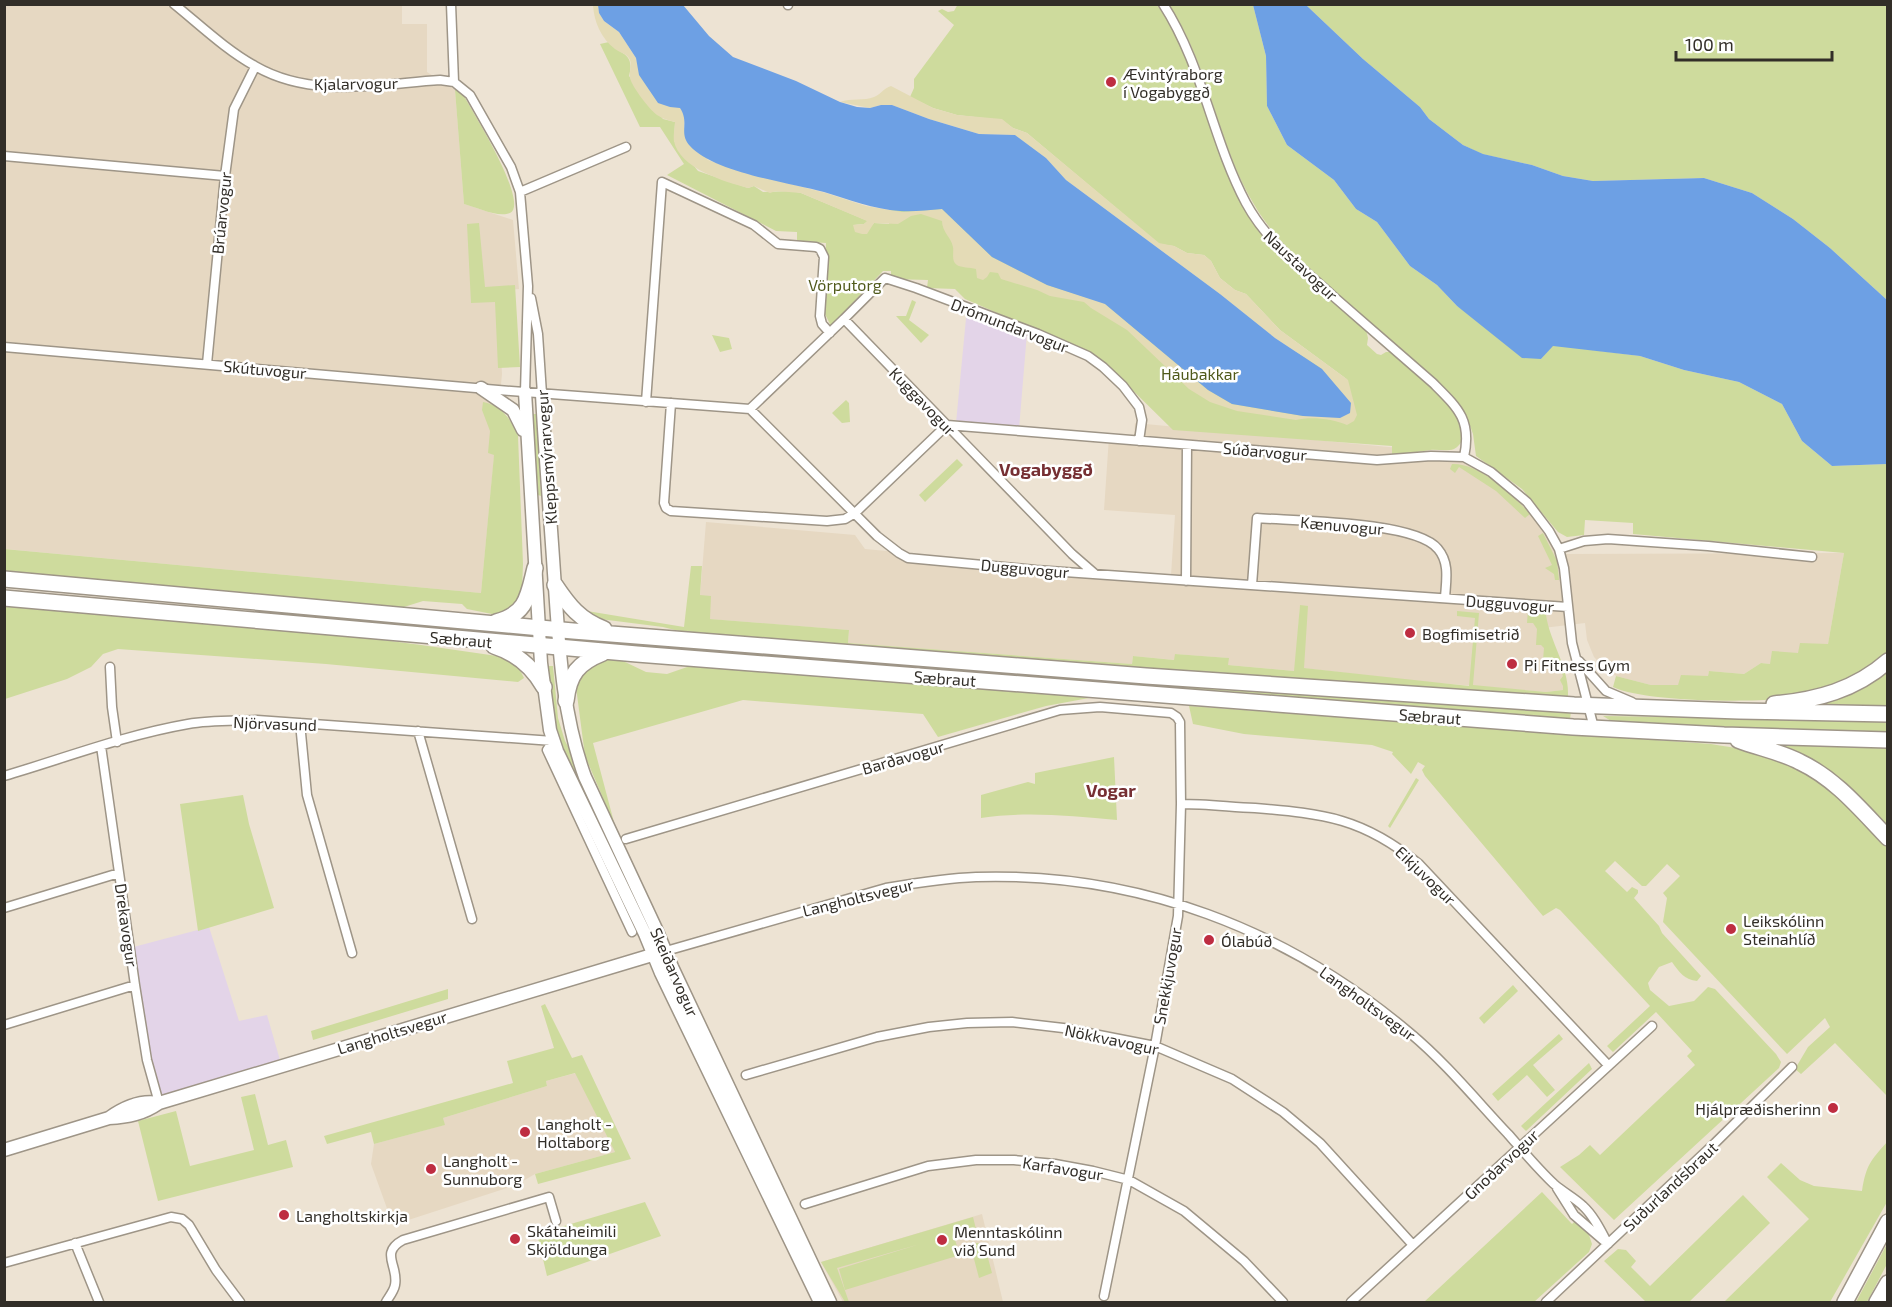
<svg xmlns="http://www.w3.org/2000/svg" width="1892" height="1307" font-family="'Exo 2',sans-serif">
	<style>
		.commercial { fill: #e3d4e8 }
		.built { fill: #e6d8c2 }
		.green { fill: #cedb9d }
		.sand { fill: #e4dbb6 }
		.water { fill: #6da0e4 }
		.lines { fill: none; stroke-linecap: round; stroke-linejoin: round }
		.street-casing { stroke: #9e9587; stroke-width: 11 }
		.secondary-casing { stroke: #9e9587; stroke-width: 15 }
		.highway-casing { stroke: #9e9587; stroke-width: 18 }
		.street { stroke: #fff; stroke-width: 8 }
		.secondary { stroke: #fff; stroke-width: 12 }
		.highway { stroke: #fff; stroke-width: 15 }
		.poi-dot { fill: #be2d41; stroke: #fff; stroke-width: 2 }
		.labels { text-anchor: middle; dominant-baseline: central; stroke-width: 5; stroke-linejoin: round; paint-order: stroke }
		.poi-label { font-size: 16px; fill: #322e28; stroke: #fff; text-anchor: start }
		.street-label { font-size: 16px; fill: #322e28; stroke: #fff }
		.park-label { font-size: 16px; fill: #505a1b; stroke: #fff }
		.neighbourhood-label { font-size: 18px; font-weight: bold; fill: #762f33; stroke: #fff }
	</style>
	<rect width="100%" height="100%" fill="#ede3d3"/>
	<!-- commercial -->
	<path class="commercial" d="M967,308L1027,333L1019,429L956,423Z
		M209,927L239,1021L267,1015L282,1067L156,1103L126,949Z"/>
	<!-- built -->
	<path class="built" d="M402,4V24H427V72L455,90L464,204L513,220L519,289L498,291L502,374L481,593L5,549L4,5Z
		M1135,423L1452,453L1518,492L1563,554L1844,553L1828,644L1770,664L1761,663L1744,674L1709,671L1708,676L1678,685H1651L1616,676L1604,668L1594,657L1587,640L1585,623L1543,628L1564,676L1563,690L1546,692L1415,681L1303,668L1300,606L1295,671L1228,665V658L1188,655L1175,654V660L1133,656L1132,664L848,643L849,630L709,619L700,596L706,522L855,535L865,549L1100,571L1171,575L1175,515L1104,510L1109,437L1134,438Z
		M576,1073L615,1152L535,1174L516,1185L393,1225L371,1164L374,1144L444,1125L443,1118L547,1086L546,1081Z
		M982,1214L1003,1302H843L821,1262Z"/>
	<!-- green -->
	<path class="green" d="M958,4L1157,5L1176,31L1217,141L1272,245L1290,264L1366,330L1368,338L1367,345L1377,354L1381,355L1386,352H1391L1447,400L1460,417L1463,439C1461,443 1458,447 1454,449C1446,452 1438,449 1430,450C1417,452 1405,454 1392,454V446L1173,430L1109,367L1089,353L965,299L955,289L927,288L928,280L891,279V271H883L831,326L824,312L826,243L797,241V232L776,231L667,175L684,164L660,127H640L600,44L609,42C621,56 635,52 629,76L663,119L675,122L674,141L698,171L748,188L754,186L763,192L792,191L801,193L868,221L864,224L853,225L870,227L874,223L889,224L900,142L1348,380L1280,330L1246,294L1235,290L1220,278L1211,261L1204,255L1187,253L1174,246L1159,244L1027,133L1013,128L1002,120L957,115L933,108L910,97L914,88V79L954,25L938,11L942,9L948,12L954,11Z
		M1169,5H1253L1266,56L1267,106L1287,145L1334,180L1356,209L1377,222L1410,266L1437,285L1457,306L1541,359L1553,345L1640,356L1684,370L1739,382L1782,404L1802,441L1832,466L1887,464L1888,654C1880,660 1872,670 1863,674C1851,681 1817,695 1803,697C1765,703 1646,703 1613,687L1616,676L1651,685H1678L1681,675L1708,676L1709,671L1744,674L1761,663L1770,664L1772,651L1798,653L1800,643L1828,644L1844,553L1633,534V523L1585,520L1584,535L1567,537L1558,532L1522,489L1476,456L1473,434L1466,415L1452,395L1295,256C1280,240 1266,225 1255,206C1217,144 1210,66 1169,5Z
		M1306,5H1887V300L1830,248L1793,219L1752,193L1704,178L1593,181L1563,176L1532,165L1482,154L1463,145L1429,119L1420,107L1363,59Z
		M458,89L464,96C472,111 530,203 510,213C498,218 476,207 464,204L455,90Z
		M479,223L485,287L515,285L520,367L498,368L495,302L471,303L467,224Z
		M912,300L916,302L909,320L929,335L921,343L896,316H906Z
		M712,335L729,338L732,349L720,352Z
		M846,400L849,403L850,422L842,423L832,413Z
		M483,402C501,405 511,419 518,436L523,564L522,589L518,601L514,607L497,615L467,609L462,604L423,601L404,607H386L5,572L4,549L481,593L494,455L488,453L490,431L482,410Z
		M529,414H537L541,496L538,495L533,471Z
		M957,459L963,465L925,502L919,495Z
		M1452,464C1480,463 1513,495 1530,514L1525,518L1496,491L1459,467L1455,473L1450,469Z
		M1543,533L1557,561L1559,580H1555L1554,574L1545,568L1552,565L1538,536Z
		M691,566H702L700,595L711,596L710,619L849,630L848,643L1132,664L1133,656L1174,660L1175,654L1229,658L1228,665L1294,671L1300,605L1308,606L1304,668L1469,686L1475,618L1457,616V611L1479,613L1473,685L1546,692L1563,690V686L1560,680L1563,676L1558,664L1543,660L1544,648L1541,645H1536L1537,629L1533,623H1527L1528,610H1538L1546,615C1550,642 1568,666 1568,693V697L1565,698L1423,690L687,633L663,627L592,618L580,607L587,611L684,627Z
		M5,606L360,637L421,645L497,656L512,662L520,670L524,678L518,682L326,664L118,649L103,654L91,667L67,679L5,699Z
		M705,652H749L1271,690L1397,701L1571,712L1570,719L705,655Z
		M609,658L623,661L646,672L667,674L690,666L988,687L1089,698L1046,706L938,737L923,714L743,700L593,743L615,826L585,756L576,687L588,668Z
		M545,666H553L558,718L565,741L574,757L613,847L608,849L559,747Z
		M1887,668V707L1799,706Z
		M1189,706L1711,744C1735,748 1760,751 1783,759C1826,774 1858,815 1887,848V1096L1835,1043L1801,1074L1795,1069L1808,1047L1830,1027L1825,1018L1787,1054L1663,922L1667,898L1663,893L1680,876L1667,864L1646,886H1642L1615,861L1605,871L1627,892L1632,887L1638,890V893L1634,898L1659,926L1662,933L1701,976L1697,981C1685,980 1679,972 1672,962L1659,967L1648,983L1650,990L1669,1006L1694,1001L1708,987L1715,989L1776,1054L1781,1062L1779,1068L1614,1220L1560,1167L1579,1155L1590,1145L1600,1155L1695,1065L1687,1056L1692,1051L1656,1012L1613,1052L1607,1046L1650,1006L1560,910L1556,908L1543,916L1425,776L1422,770L1425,766L1418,762L1411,774L1392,754L1393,752L1372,745L1244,734L1193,724Z
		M1603,716L1887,720V732L1616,724Z
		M1777,741L1887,743V830L1776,745Z
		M1114,757L1117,820C1071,816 1026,811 981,818V795L1028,782L1035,784V773Z
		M1416,778L1419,780L1390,828L1388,826Z
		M243,795L249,824L274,908L198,931L180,804Z
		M1513,985L1518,991L1484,1024L1479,1018Z
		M448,989V999L313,1040L311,1031Z
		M545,1004L572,1058L582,1055L631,1159L538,1184L535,1174L615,1152L575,1073L546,1081L547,1086L443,1118L445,1125L374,1144L371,1132L327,1144L324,1136L513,1083L507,1061L554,1048L541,1006Z
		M1559,1034L1563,1039L1533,1065L1555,1090L1547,1097L1527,1075L1498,1101L1492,1094Z
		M1589,1063L1592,1069L1526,1131L1521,1126Z
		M255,1094L268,1145L286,1140L293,1167L158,1201L138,1121L176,1111L190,1166L254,1150L241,1097Z
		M1887,1142V1202L1830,1302H1724L1809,1219L1767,1177L1781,1163L1800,1180L1814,1186L1862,1191C1866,1166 1870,1161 1887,1142Z
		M1542,1192L1572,1224L1575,1221L1589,1235L1592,1244L1589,1252L1534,1302H1424Z
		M1743,1195L1770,1223L1689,1302H1646L1604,1261L1618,1249L1626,1250L1636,1261L1631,1267L1650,1286Z
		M645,1202L661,1236L547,1276L537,1234Z
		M973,1217L976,1229L953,1234L960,1255L845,1290L839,1269L920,1244L837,1268L849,1302H845L821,1262Z
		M976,1243H984L992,1273L979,1278L974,1259Z
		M1887,1244V1264L1867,1302H1856Z"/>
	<!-- sand -->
	<path class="sand" d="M593,5H598L599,13L604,21L619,32L636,58L640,75L670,107H680L685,115L684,127L708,160L743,172L826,193L866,206L902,212L942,209L992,257L1047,285L1104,303L1208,390L1232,404L1303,416L1322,369L1275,338L1220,294L1066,180L1046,158L1015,135L979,134L929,119L892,105H881L870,108L840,102C851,98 864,101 874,97C880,95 884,88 891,86L933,108L957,115L1002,119L1013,128L1027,133L1159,243L1174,246L1187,253L1204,255L1211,261L1220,278L1235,290L1246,294L1280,330L1348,380L1357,415L1354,421L1347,425C1333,419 1311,416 1296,420L1237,411L1210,402L1189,389L1127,330L1091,308L1084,302L1050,296L1037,290L1001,279L998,273L990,272L987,277L983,280L977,278L976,269C970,267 961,268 957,265C951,261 954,253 953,247C951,237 942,232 942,221L921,214L911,216L898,224L874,223L867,234H862L855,232L853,225L864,224L867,221L801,193L776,191L770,193L754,186L748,188C725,182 679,168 674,141C673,135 675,128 675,122C668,120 663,119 657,115C650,110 632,87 630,78C629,72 632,66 630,60C627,53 620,53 615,49C601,38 594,22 593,5Z"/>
	<!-- water -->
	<path class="water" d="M598,5H683L709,36L733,57L796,81L840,102L857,107L870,108L881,105H892L929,119L979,134L1015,135L1046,158L1066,180L1220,294L1275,338L1322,369L1351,403L1350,413L1340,418L1303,416L1232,404L1208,390L1105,304L1047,285L992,257L942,209C928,210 913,212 900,211C873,209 850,200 824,192C789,183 713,172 690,146C678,133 690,123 680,108L670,107L658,103L639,75L636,58L619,32L604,21L599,13Z
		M1253,5H1306L1363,59L1420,107L1429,119L1463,145L1483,154L1532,165L1563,176L1593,181L1704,178L1752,193L1793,219L1830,248L1887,300V464L1832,466L1802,441L1782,404L1739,382L1684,370L1640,356L1553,346L1541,359L1522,358L1457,306L1437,285L1410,266L1377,222L1356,209L1334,180L1287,145L1267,106L1266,56Z"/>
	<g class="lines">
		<!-- street casing -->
		<g class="street-casing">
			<path id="street" d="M174,4C200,25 226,50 255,66C312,99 378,84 440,80L454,82L470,95L511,167L520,192L528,286L525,392
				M451,4L454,82
				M1163,4C1203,66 1212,139 1246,203C1267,242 1301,267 1333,296C1366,325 1400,354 1433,383C1458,408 1472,420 1464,457
				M788,5V4
				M4,156L225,176
				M520,192L626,147
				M531,298L538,334L542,394
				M844,319L885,278L916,288L1038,334L1088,356L1103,367L1123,386L1139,407L1142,420L1139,441
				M4,347L511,391L750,409L877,536L899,553L908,558L1036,570L1568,607
				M207,364L225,176L234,109L255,67
				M646,402L662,182L754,225L778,244L816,247L820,249L824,257L820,316L822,324L830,333
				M671,403L664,503L666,508L671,511L827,521L845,519L855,513L947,425L1377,460L1431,456L1464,457L1491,472L1527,502L1549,531L1559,549L1564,568L1572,643L1594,728
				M750,409L844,319L1072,554L1095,574
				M1559,549L1584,541L1608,539L1708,546L1812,557
				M1186,581L1187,445
				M1252,585L1257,518C1294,521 1416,521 1438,549C1450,563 1446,581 1445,598
				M1579,661L1606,691L1632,702
				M110,667L112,707L117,742
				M300,723L307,795L352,953
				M418,731L472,919
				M101,746L135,985L147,1060L159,1103
				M4,776C65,758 125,735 188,724C210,720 234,721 257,720L553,741L547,750L632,932
				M1181,804C1206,804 1231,807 1255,808C1325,814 1363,818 1419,864L1608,1065
				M626,839L1060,710L1100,707L1171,713L1177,717L1180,722L1181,804L1178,916L1155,1046L1104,1296
				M4,908L119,873
				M666,951L886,888C916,883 946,878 976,877C1138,872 1287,929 1410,1033C1446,1063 1476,1100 1508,1134C1523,1151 1538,1169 1554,1184C1563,1192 1575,1198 1583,1206C1594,1216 1601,1231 1608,1244
				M4,1025L135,985
				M746,1075L877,1037L929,1027L967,1023L1012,1022L1063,1028L1155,1046L1232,1079L1283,1112L1320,1143L1413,1245
				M1557,1188L1574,1215L1603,1240
				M805,1204L928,1166L976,1160H1014L1055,1164L1093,1171L1129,1180L1184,1211L1244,1261L1283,1302
				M75,1243L99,1302
				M4,1263L171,1217L182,1219L189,1225L216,1270L240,1302
				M386,1302C389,1297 394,1291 395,1285C399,1266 379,1253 403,1240L549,1197L556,1221
				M1351,1302L1652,1026
				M1546,1302L1715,1143L1792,1067"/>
		</g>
		<!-- secondary casing -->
		<g class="secondary-casing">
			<path id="secondary" d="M481,388L513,410L523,430
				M525,392L541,663L550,730L557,751L645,934L661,973L820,1302
				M542,394C545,453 550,513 554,573C559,642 561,711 585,777L656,929L672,967L830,1302
				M109,1118C123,1108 140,1100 158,1103
				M4,1150L109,1118C128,1117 143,1114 159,1103L662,952"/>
		</g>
		<!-- highway casing -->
		<g class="highway-casing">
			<path id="highway" d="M4,579L573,631L1146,676L1574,705L1739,711L1888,714
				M555,585C569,606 580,620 604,629
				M4,598L637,654L1573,727L1724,735L1888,740
				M496,622C527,614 528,596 535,568
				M494,646C516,653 532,666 544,687
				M566,701C569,674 578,663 603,653
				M1774,704C1817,700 1855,690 1888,661
				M1738,740C1759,748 1781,752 1800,762C1836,779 1861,810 1888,838
				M1845,1302L1888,1222
				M1877,1302L1888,1283"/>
		</g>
		<!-- street -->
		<use href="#street" class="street"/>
		<!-- secondary -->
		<use href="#secondary" class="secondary"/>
		<!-- highway -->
		<use href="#highway" class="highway"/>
	</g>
	<!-- markers -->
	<g class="poi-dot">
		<circle cx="1111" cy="82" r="6"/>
		<circle cx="1410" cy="633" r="6"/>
		<circle cx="1512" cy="664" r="6"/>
		<circle cx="1731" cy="929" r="6"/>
		<circle cx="1209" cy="940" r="6"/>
		<circle cx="1833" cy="1108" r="6"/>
		<circle cx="525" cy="1132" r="6"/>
		<circle cx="431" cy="1169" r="6"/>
		<circle cx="284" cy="1215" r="6"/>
		<circle cx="515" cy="1239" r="6"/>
		<circle cx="942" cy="1240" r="6"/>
	</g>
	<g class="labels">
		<!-- poi labels -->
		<g class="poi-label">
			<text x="1123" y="73">Ævintýraborg<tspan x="1123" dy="18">í Vogabyggð</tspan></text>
			<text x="1422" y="633">Bogfimisetrið</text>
			<text x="1524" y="664">Pi Fitness Gym</text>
			<text x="1743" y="920">Leikskólinn<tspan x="1743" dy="18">Steinahlíð</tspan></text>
			<text x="1221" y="940">Ólabúð</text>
			<text x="1821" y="1108" text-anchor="end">Hjálpræðisherinn</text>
			<text x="537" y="1123">Langholt -<tspan x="537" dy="18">Holtaborg</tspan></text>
			<text x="443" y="1160">Langholt -<tspan x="443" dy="18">Sunnuborg</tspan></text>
			<text x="296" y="1215">Langholtskirkja</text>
			<text x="527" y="1230">Skátaheimili<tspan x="527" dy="18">Skjöldunga</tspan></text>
			<text x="954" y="1231">Menntaskólinn<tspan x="954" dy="18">við Sund</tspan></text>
		</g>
		<!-- street labels -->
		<g class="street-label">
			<text transform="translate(356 83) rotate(-1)">Kjalarvogur</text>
			<text transform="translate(221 213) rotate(-84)">Brúarvogur</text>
			<text transform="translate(1301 265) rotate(43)">Naustavogur</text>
			<text transform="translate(1010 325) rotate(21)">Drómundarvogur</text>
			<text transform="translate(265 369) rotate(5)">Skútuvogur</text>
			<text transform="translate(923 401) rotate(46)">Kuggavogur</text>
			<text transform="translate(1265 451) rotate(5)">Súðarvogur</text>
			<text transform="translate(546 457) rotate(-94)">Kleppsmýrarvegur</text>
			<text transform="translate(1342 525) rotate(5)">Kænuvogur</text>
			<text transform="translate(1025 568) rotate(5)">Dugguvogur</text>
			<text transform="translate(1510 603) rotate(4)">Dugguvogur</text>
			<text transform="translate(461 639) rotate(5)">Sæbraut</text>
			<text transform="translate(945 678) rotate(4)">Sæbraut</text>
			<text transform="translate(1430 716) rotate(4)">Sæbraut</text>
			<text transform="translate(275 723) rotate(2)">Njörvasund</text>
			<text transform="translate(903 757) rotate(-16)">Barðavogur</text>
			<text transform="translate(1426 875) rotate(44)">Eikjuvogur</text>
			<text transform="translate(858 897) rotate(-14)">Langholtsvegur</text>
			<text transform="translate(127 925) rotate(82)">Drekavogur</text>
			<text transform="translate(675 972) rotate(66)">Skeiðarvogur</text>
			<text transform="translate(1167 976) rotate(-80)">Snekkjuvogur</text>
			<text transform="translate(1368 1003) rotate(36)">Langholtsvegur</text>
			<text transform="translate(392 1032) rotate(-17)">Langholtsvegur</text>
			<text transform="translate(1112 1039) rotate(12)">Nökkvavogur</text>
			<text transform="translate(1501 1164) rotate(-43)">Gnoðarvogur</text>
			<text transform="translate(1063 1168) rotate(9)">Karfavogur</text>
			<text transform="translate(1670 1186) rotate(-43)">Suðurlandsbraut</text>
		</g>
		<!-- park labels -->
		<g class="park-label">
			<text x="845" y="284">Vörputorg</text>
			<text x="1200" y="373">Háubakkar</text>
		</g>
		<!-- neighbourhood labels -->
		<g class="neighbourhood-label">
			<text x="1046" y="469">Vogabyggð</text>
			<text x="1111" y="790">Vogar</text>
		</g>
	</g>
	<!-- border -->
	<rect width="1892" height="1307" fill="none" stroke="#322e28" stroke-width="12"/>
	<!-- scale -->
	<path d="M1676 51v9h156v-9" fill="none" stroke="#322e28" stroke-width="3"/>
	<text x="1685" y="51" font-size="18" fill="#322e28" stroke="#ffffff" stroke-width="4.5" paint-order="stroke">100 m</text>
</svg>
